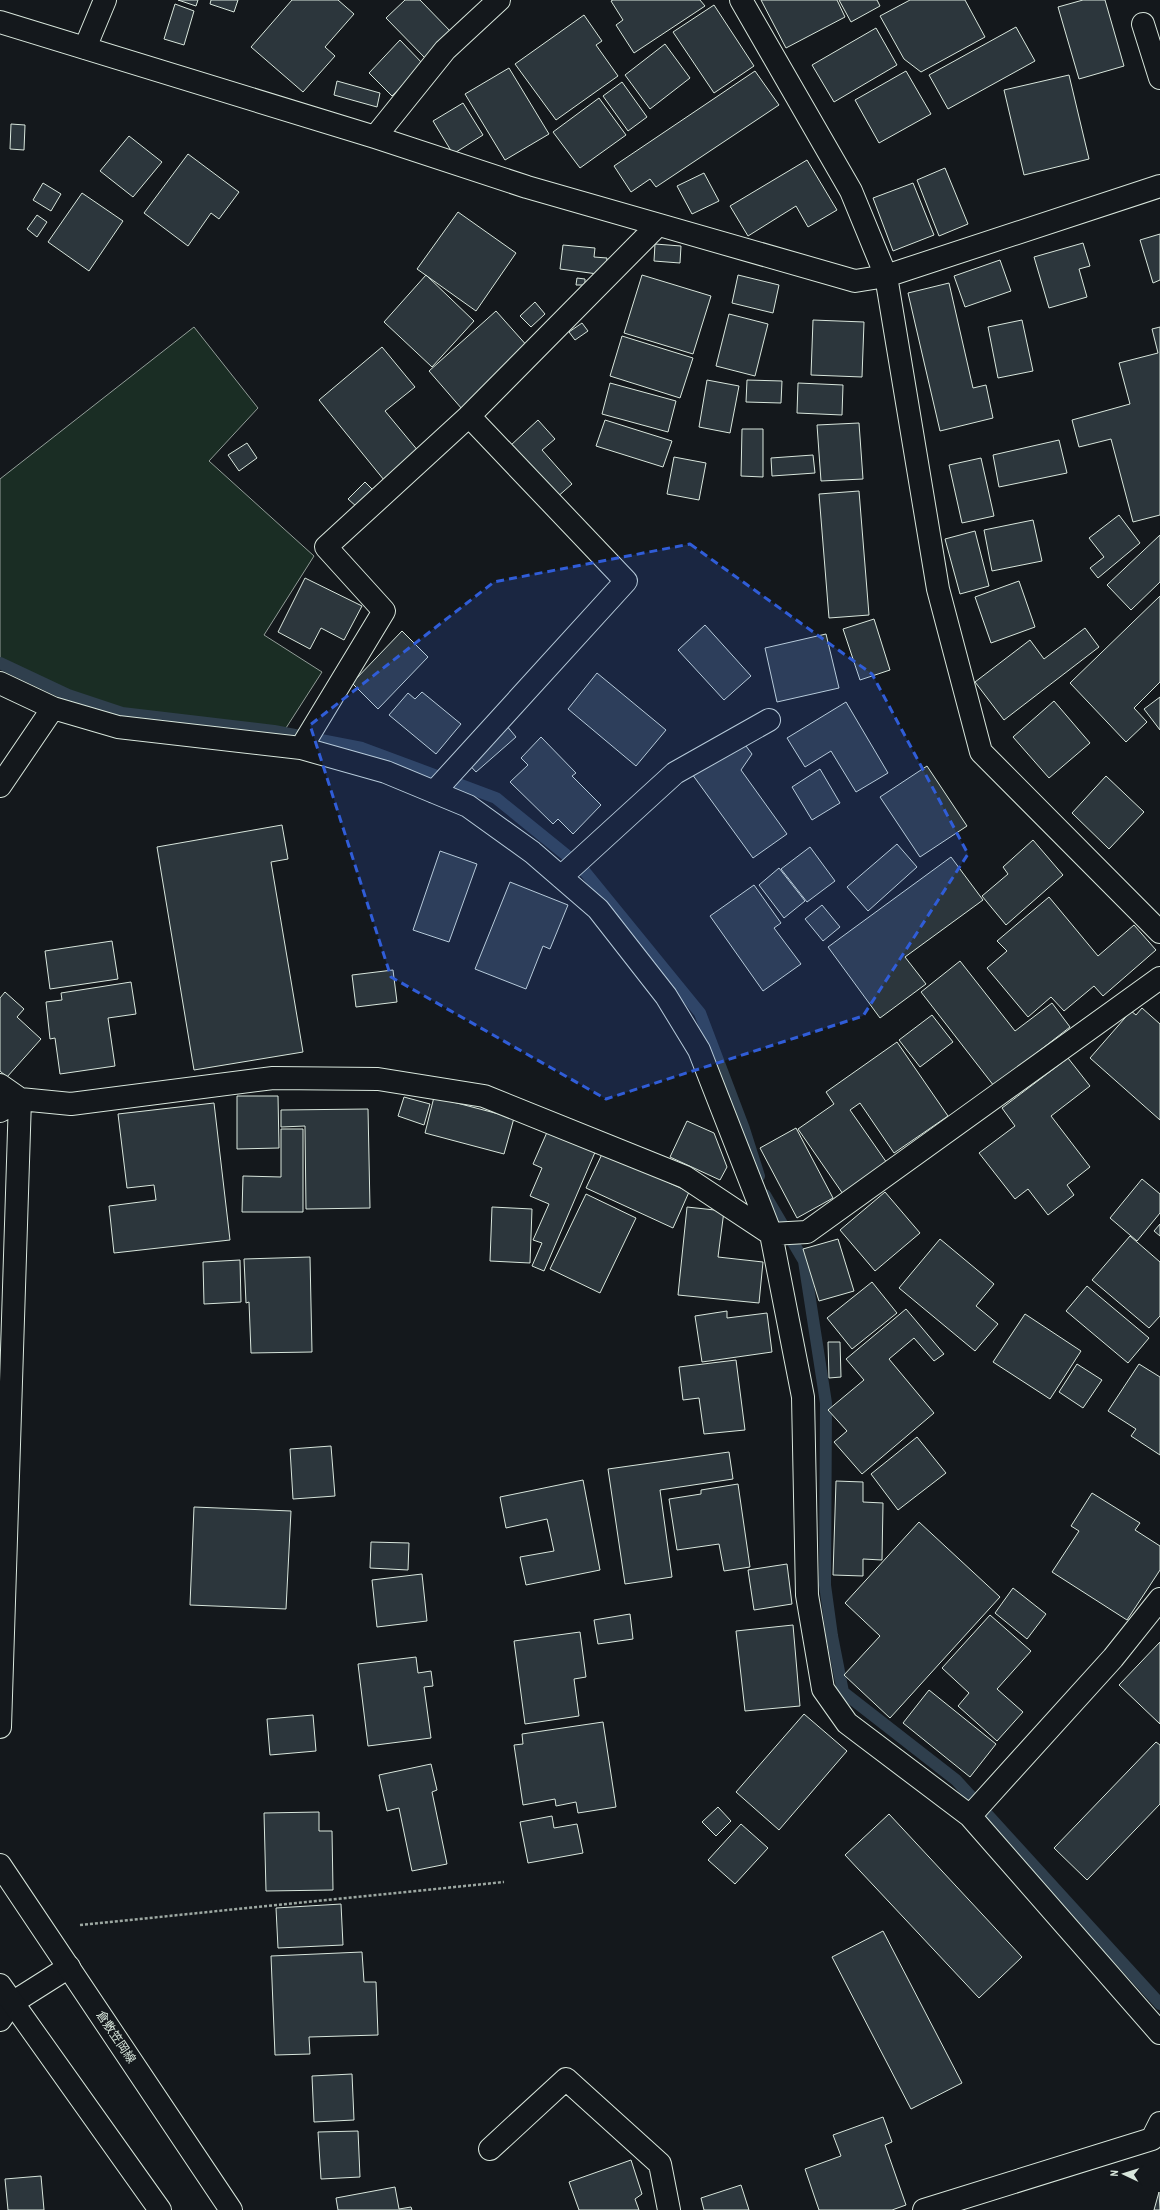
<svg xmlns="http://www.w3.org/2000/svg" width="1160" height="2210" font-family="'Archivo Narrow','Noto Sans JP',sans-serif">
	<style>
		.green { fill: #1a2d24; stroke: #939e99 }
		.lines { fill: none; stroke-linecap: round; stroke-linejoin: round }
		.stream { stroke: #2f3f4d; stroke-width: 12 }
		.building { fill: #2c363c; stroke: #d8e6dc }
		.minor-casing { stroke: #d8e6dc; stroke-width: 24 }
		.major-casing { stroke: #d8e6dc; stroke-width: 24 }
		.path { stroke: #9da8a2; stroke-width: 2.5; stroke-dasharray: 3 2; stroke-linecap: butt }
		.minor { stroke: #14181c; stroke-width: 22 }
		.major { stroke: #14181c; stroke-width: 22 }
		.marked { fill: #305dd8; fill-opacity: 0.2; stroke: #305dd8; stroke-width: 3; stroke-dasharray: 8 5; stroke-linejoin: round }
		.labels { text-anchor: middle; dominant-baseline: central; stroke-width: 3; stroke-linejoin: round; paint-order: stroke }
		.street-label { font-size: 12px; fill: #d8e6dc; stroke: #14181c }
	</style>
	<rect width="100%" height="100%" fill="#14181c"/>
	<!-- green -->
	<path class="green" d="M194,327L258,408L209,461L314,556L264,635L322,672L286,728L172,719L84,700L0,665V479Z"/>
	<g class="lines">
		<!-- stream -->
		<path class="stream" d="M0,663L68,695L122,713L274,731L362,748L496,798L581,867L700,1013L744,1129L759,1176
			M765,1195L804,1261L826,1403L825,1585L832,1636L843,1692L956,1780L1160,2004"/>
	</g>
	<!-- building -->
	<path class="building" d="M178,0H198L196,6Z
		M211,0H238L234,12L210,4Z
		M292,0H338L354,14L325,47L335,56L303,92L251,47Z
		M405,0H420L452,33L425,58L386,18Z
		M613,0H700L705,6L634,53L616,25L623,20L611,1Z
		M761,0H837L845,17L786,48Z
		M839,0H877L880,6L851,22Z
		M910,0H965L985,37L921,72L904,59L880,16Z
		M1083,0H1105L1124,66L1079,79L1058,7Z
		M175,4L194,11L184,45L164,39Z
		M714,5L754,66L714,93L673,32Z
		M584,15L602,41L596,45L618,76L556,120L515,64Z
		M1016,27L1035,61L948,109L929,75Z
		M876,28L897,65L834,102L812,65Z
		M400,40L423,64L392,96L369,73Z
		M665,44L690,78L650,109L625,75Z
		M509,68L549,134L505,160L465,94Z
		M755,71L779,105L656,187L650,179L631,192L614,166Z
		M906,71L931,114L879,143L855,100Z
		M1069,75L1089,159L1024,175L1004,90Z
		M337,81L380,93L377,107L334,95Z
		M622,82L647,117L628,131L603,96Z
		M599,98L626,135L580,168L553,132Z
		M463,103L483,135L453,154L433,121Z
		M11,124L25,125L24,150L10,149Z
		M129,136L162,162L133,197L100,171Z
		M188,154L239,192L219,219L211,213L188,246L144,213Z
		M807,160L837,210L808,227L796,206L748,236L730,206Z
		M945,168L968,224L939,236L917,180Z
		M704,173L719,201L692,214L677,186Z
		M43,183L61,194L51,211L33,200Z
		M913,183L934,235L893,251L873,198Z
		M82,193L123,221L89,271L48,242Z
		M458,212L516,253L476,311L417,269Z
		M37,215L47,222L37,237L27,229Z
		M1160,234V280L1153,283L1140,240Z
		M1083,243L1090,266L1079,269L1087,297L1049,308L1034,257Z
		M655,244L681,246L680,263L654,261Z
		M563,245L595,248L594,257L607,258L605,275L560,269Z
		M1000,260L1011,291L965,307L954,276Z
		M426,275L474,321L432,367L384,322Z
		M642,275L711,296L693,354L624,333Z
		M738,275L779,285L773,313L732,303Z
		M577,278L585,279V285H576Z
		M949,283L973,388L986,385L993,418L940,431L908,293Z
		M535,302L545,314L531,327L520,316Z
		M496,311L529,348L462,409L429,371Z
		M729,314L768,324L755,376L716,366Z
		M813,320L864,322L862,377L811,375Z
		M1022,320L1033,371L998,378L988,327Z
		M582,323L588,331L575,340L569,332Z
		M1160,327V515L1133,522L1111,439L1079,447L1072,420L1130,404L1119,363L1158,353L1152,329Z
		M622,336L693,358L680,398L610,376Z
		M382,347L415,387L385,411L419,452L384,480L319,400Z
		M707,380L739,386L730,433L699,427Z
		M747,380L782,381L781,403L746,402Z
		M610,383L676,401L668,432L602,414Z
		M798,383L843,385L842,415L797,413Z
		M538,420L555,439L542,450L572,484L556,498L510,446Z
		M605,420L672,441L663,467L596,446Z
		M859,423L863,479L821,481L817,425Z
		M742,429H763V477L741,476Z
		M1059,440L1067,473L999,487L993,455Z
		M247,443L257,458L239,471L228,455Z
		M813,455L815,473L772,476L771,458Z
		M674,457L706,463L699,500L667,494Z
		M981,458L994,516L962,523L949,465Z
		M365,482L373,490L357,507L348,499Z
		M859,491L869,615L829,618L819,494Z
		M1119,515L1140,543L1098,578L1090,568L1104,557L1089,538Z
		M1033,520L1042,561L992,571L984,530Z
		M975,531L989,586L960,594L945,539Z
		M1160,535V582L1131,610L1107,585Z
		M305,578L362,606L344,640L321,628L310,649L278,632Z
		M1019,581L1035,627L991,643L975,597Z
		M1160,596V682L1134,708L1147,722L1126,742L1070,683Z
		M874,619L890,670L860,680L843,629Z
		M705,625L751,676L724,700L678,650Z
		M1085,628L1099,647L1004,720L975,682L1030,640L1044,659Z
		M402,631L428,657L378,709L352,683Z
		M826,634L839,688L777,702L765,648Z
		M597,673L666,730L636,766L568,709Z
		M422,692L461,724L436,754L389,715L408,693L415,699Z
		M1160,697V730L1144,709Z
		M1054,701L1090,743L1049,778L1013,737Z
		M846,702L888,773L856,792L831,751L805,767L787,738Z
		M506,725L516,737L476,772L465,760Z
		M541,737L576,773L572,776L601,805L573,834L558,819L553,824L510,782L528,765L521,758Z
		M740,738L752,754L741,770L787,834L753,858L692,774Z
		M927,766L967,826L920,857L880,797Z
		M820,769L840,803L812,820L792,787Z
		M1106,776L1144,812L1109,849L1072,813Z
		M282,825L288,859L271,862L303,1052L194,1070L157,847Z
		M1033,840L1063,875L1006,925L982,896L1008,874L1003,867Z
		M897,844L917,867L868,911L847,887Z
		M810,847L835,881L807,902L781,869Z
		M440,851L477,864L449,942L413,930Z
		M951,857L983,900L905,957L926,984L880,1018L828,947Z
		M779,868L805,901L784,918L759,885Z
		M510,882L568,905L550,949L543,946L526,989L475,969Z
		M754,885L781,923L774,928L801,964L763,991L710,916Z
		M1049,897L1098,956L1134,925L1156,950L1103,996L1094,986L1064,1011L1051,997L1028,1017L987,968L1007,951L997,941Z
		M822,905L840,927L823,941L805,919Z
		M112,941L118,979L50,989L45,951Z
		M960,961L1015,1031L1052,1003L1070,1027L994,1086L921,992Z
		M393,970L397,1002L356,1007L352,975Z
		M131,982L136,1014L108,1018L115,1066L60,1074L55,1038L50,1039L46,1002L62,1000L61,993Z
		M5,992L24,1009L17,1017L41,1039L7,1077L0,1071V998Z
		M1142,1008L1160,1024V1120L1090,1058L1131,1011L1136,1015Z
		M932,1015L953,1042L920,1067L899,1040Z
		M897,1042L948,1116L894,1153L860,1103L850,1110L887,1163L843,1194L798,1129L834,1104L826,1092Z
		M1068,1058L1090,1086L1051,1116L1090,1167L1067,1185L1074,1195L1048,1215L1028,1189L1015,1199L979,1153L1015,1126L1002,1108Z
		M237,1096H278L279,1148L237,1149Z
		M404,1097L430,1104L424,1125L398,1116Z
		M434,1097L514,1118L504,1154L425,1133Z
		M214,1103L230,1240L114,1253L109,1206L156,1200L154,1185L127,1188L118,1114Z
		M368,1109L370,1208L306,1209L305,1126L281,1127V1110Z
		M687,1121L714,1133L727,1167L720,1180L670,1157Z
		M796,1128L833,1198L797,1218L760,1148Z
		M281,1129H303V1212H242L243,1176L281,1177Z
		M548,1130L596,1150L544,1271L532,1266L542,1243L533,1240L549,1204L530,1196L542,1168L533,1164Z
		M603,1152L689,1192L673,1228L586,1188Z
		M1142,1179L1160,1194V1213L1137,1241L1110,1218Z
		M885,1192L920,1233L875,1271L840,1230Z
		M586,1194L636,1218L600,1293L550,1269Z
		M492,1207L532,1209L530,1263L490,1261Z
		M687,1207L724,1211L718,1257L763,1262L759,1303L678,1295Z
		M1160,1224V1236L1154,1231Z
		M1130,1236L1160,1262V1316L1149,1328L1092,1280Z
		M838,1239L854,1291L819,1301L803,1249Z
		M940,1239L994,1284L976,1306L998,1324L975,1351L899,1288Z
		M310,1257L312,1352L251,1353L249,1302L246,1303L244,1259Z
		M240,1260L241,1302L204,1304L203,1262Z
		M872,1282L897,1313L852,1349L827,1318Z
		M1087,1286L1149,1338L1128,1363L1066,1311Z
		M906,1309L944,1354L934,1361L914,1338L889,1359L934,1413L862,1474L834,1442L847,1431L828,1410L864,1380L846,1359Z
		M727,1311V1318L767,1313L772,1352L702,1362L695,1316Z
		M1025,1314L1081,1351L1050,1399L993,1362Z
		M828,1342H840L841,1377L829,1378Z
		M736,1360L745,1430L704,1434L699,1398L683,1400L679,1367Z
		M1077,1364L1102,1380L1083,1408L1059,1392Z
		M1139,1364L1160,1377V1455L1131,1436L1136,1429L1108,1411Z
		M917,1437L946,1473L898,1510L871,1474Z
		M331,1446L335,1496L293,1499L290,1449Z
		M729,1452L733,1479L660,1490L672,1577L625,1584L608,1469Z
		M583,1480L600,1570L526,1585L520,1557L554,1551L547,1519L506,1528L500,1497Z
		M836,1481L863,1482V1502L883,1503L882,1560L863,1559V1576L833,1575Z
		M738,1484L750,1567L724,1571L719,1544L677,1550L669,1499L701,1494V1490Z
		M1092,1493L1140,1523L1135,1530L1160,1546V1570L1127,1620L1052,1572L1079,1531L1071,1526Z
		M194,1507L291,1511L286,1609L190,1605Z
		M919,1522L1000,1597L890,1718L844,1675L880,1636L845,1603Z
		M371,1542L409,1543L408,1570L370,1568Z
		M787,1564L792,1604L754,1610L748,1570Z
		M422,1574L427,1621L377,1627L372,1580Z
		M1013,1588L1046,1614L1027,1639L995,1613Z
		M630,1614L633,1639L598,1644L594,1620Z
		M990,1615L1031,1651L997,1689L1023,1712L997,1741L958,1706L969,1693L942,1668Z
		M793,1625L800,1706L745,1711L736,1631Z
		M580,1632L586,1677L574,1679L579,1716L525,1724L514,1641Z
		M1160,1642V1724L1119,1685Z
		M416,1657L418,1673L431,1671L433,1686L424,1687L431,1738L368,1746L358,1664Z
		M929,1690L996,1744L970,1777L903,1723Z
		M804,1714L847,1751L779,1830L736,1792Z
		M313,1715L316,1751L270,1755L267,1719Z
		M603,1722L616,1807L578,1813L576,1802L556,1806L555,1799L523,1805L514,1745L523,1744L522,1734Z
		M1156,1742L1160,1745V1804L1087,1880L1054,1848Z
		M431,1764L437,1790L432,1792L447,1864L412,1871L399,1808L387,1811L379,1775Z
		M718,1807L731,1821L716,1836L702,1822Z
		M319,1812V1831H332L333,1890L266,1891L264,1813Z
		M889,1814L1022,1957L979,1998L845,1855Z
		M552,1816L554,1828L577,1824L583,1853L528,1863L520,1822Z
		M741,1824L768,1848L735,1884L708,1860Z
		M341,1904L343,1945L278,1948L276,1908Z
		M883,1931L962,2083L911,2109L832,1957Z
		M362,1952L364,1982H376L378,2035L309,2037L310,2054L275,2055L271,1956Z
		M352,2074L354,2120L314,2122L312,2076Z
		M883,2117L892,2142L885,2145L906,2205L892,2210H819L805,2169L841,2156L833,2135Z
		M358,2131L360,2177L321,2179L318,2132Z
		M631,2160L642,2194L635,2199L639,2210H579L569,2182Z
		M41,2176L44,2210H8L5,2179Z
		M741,2185L749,2210H704L701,2198Z
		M395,2187L399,2209L411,2207L412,2210H338L336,2198Z
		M1159,2192L1160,2210H1154Z"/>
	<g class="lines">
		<!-- minor casing -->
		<g class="minor-casing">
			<path id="minor" d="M741,0L851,191L886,276L938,589L981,752L1160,932
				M0,22L375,137L527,187L855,281L886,276L1160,186
				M1143,24L1160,78
				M85,48L105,0
				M375,137L445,50L499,0
				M0,683L53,708L118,727L301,748L386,772L468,806L532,852L598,909L666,996L699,1050L771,1234L803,1397L807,1595L823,1689L847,1723L970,1816L1160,2033
				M301,748L384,611L326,547L469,416
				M0,786L53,708
				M434,792L626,581L469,416L658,225
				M561,877L675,773L769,720
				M0,1085L20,1099L71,1104L273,1078L378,1079L484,1096L685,1177L771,1234L807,1232L1160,978
				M0,1111L20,1099
				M0,1727L20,1099
				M970,1816L1113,1658L1160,1599
				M0,2020L12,2003L69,1967
				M490,2149L566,2079L660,2164L669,2210
				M924,2210L1152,2139L1160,2123"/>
		</g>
		<!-- major casing -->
		<g class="major-casing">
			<path id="major" d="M0,1865L231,2210
				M0,1985L160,2210"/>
		</g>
		<!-- path -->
		<path class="path" d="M80,1925L504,1882"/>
		<!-- minor -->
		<use href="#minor" class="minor"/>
		<!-- major -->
		<use href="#major" class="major"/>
	</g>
	<!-- marked area -->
	<path class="marked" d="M690,544L872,674L968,854L863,1016L606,1099L391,977L310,725L494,582Z"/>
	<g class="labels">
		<!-- street labels -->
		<g class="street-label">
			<text transform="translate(116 2037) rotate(56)">倉敷笠岡線</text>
		</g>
	</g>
	<!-- north arrow -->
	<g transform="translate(1124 2174) rotate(274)" stroke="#14181c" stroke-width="3" paint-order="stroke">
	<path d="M0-3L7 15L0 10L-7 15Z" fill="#d8e6dc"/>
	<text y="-6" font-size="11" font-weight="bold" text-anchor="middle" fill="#d8e6dc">N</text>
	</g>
</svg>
